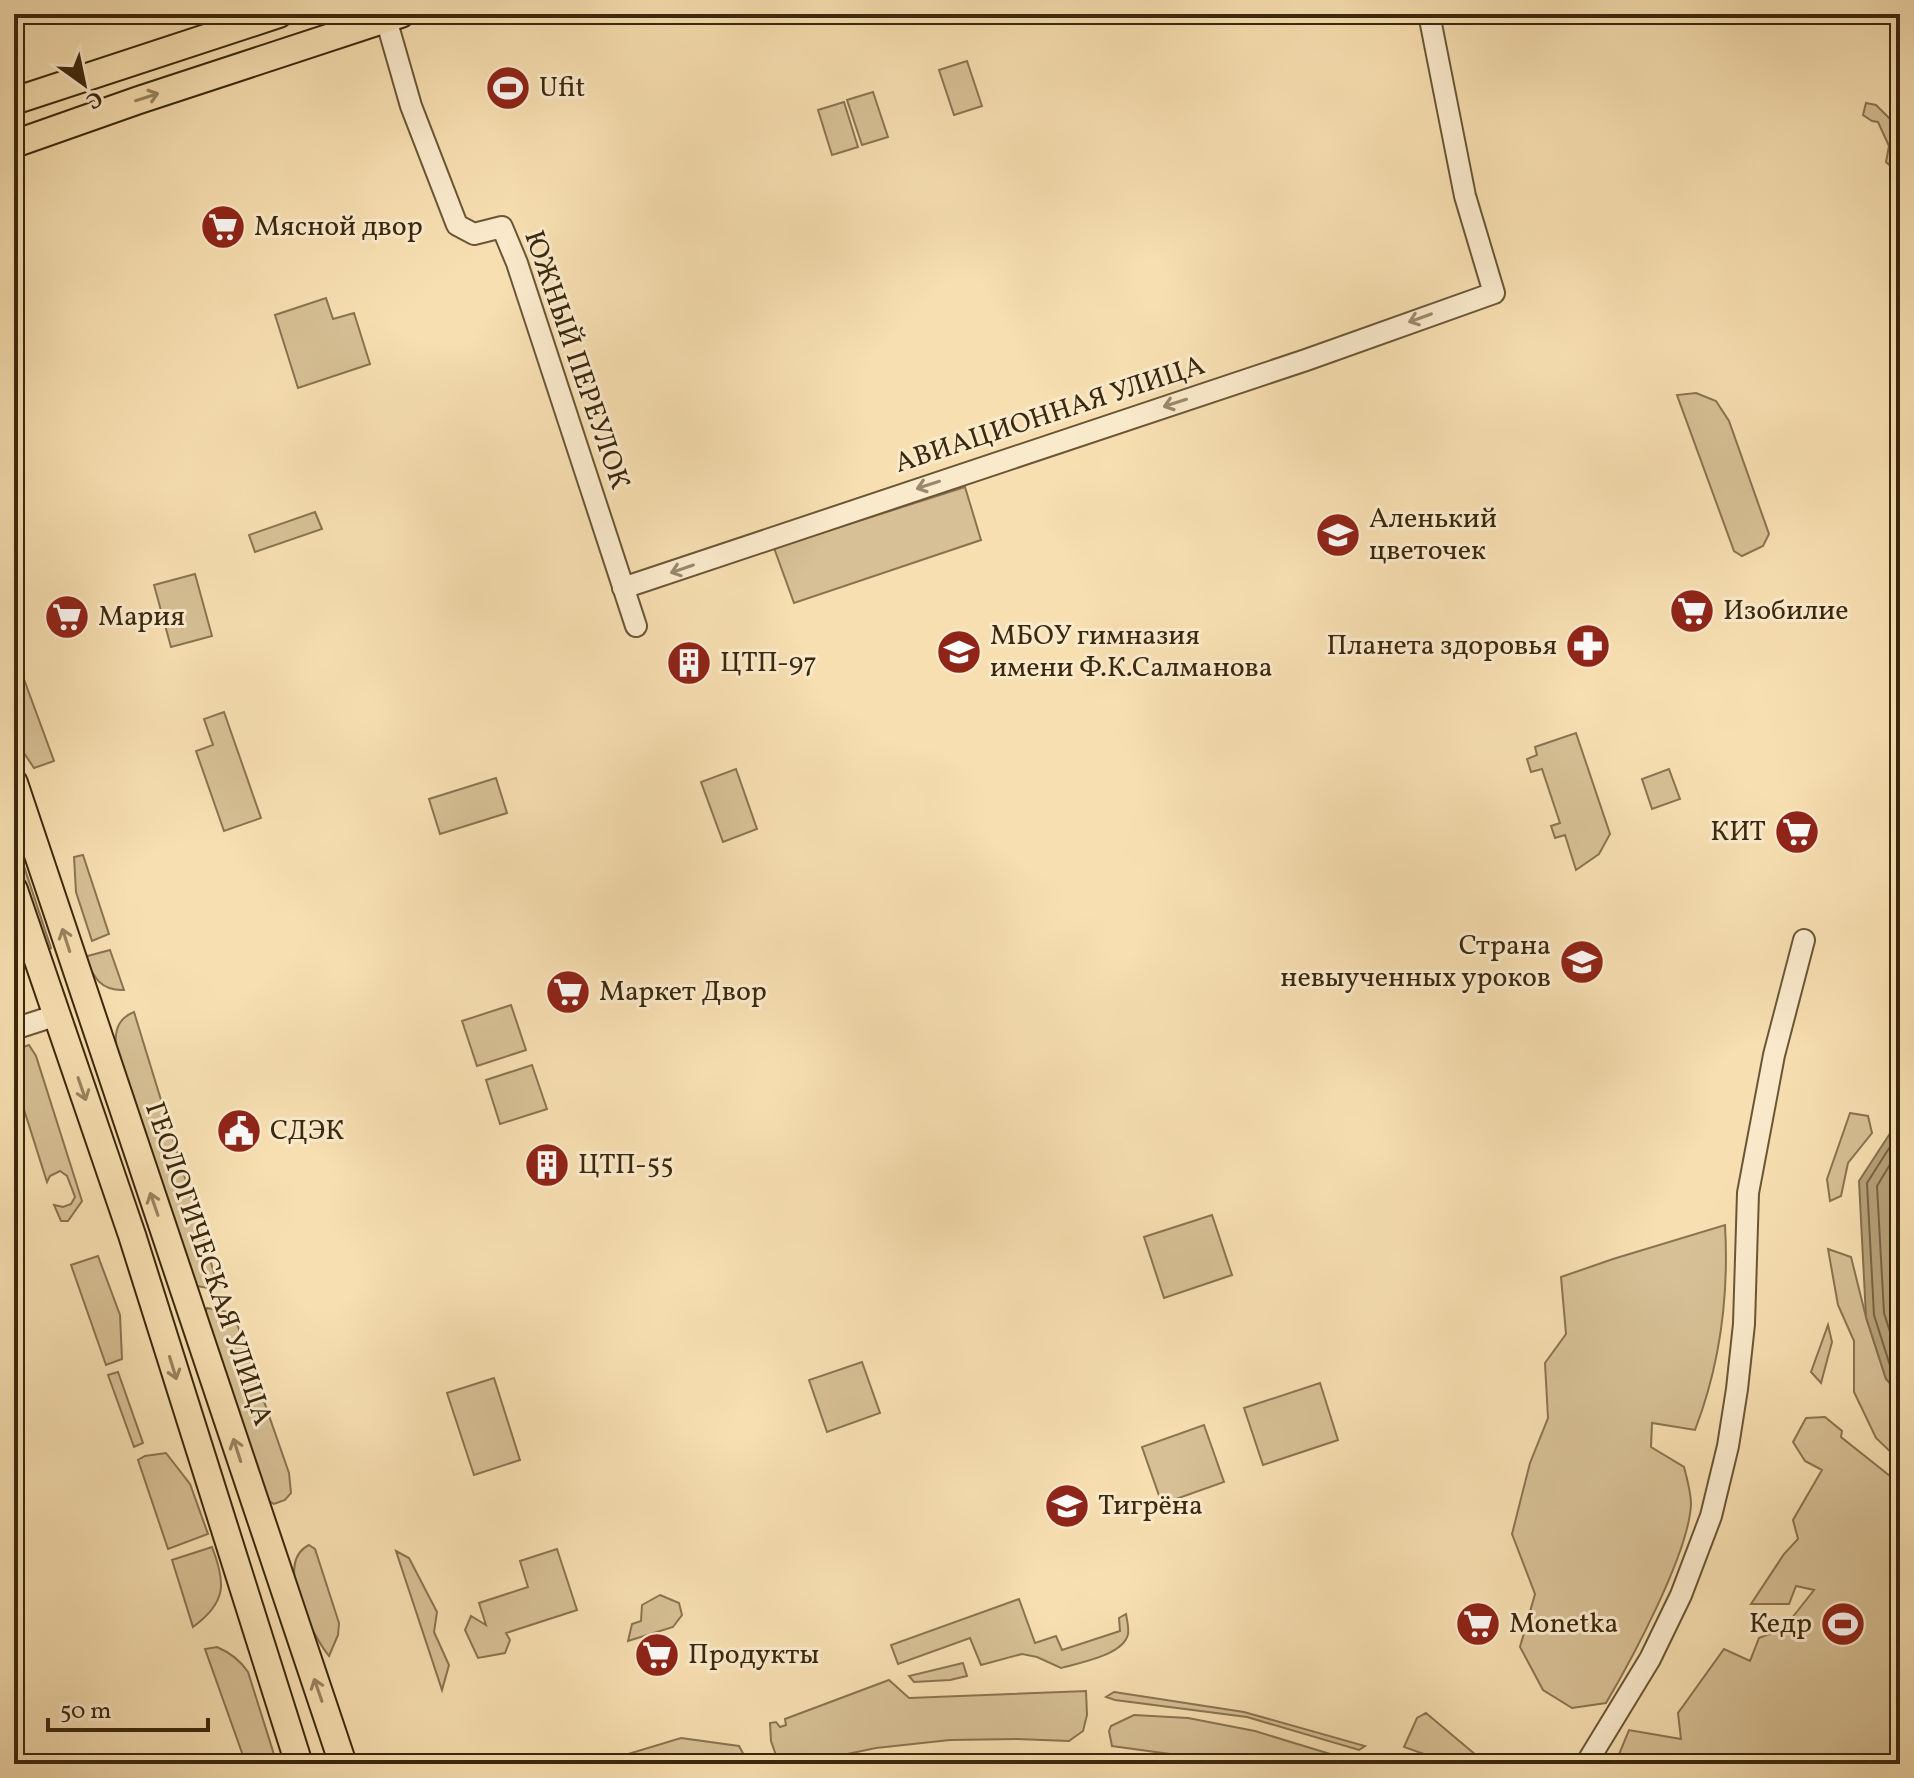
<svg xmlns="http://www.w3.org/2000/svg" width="1914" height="1778" font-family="Vollkorn,serif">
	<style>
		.green { fill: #d7c095; stroke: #897451; stroke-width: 2 }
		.water { fill: #b7a179; stroke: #85714e; stroke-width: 2 }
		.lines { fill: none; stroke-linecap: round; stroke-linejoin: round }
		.shore { stroke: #796443; stroke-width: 2 }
		.minor-casing { stroke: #6a5636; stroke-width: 24 }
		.major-casing { stroke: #3b280d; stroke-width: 30 }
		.minor { stroke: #faeacc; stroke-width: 20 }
		.major { stroke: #f7dfb1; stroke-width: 26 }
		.oneway { stroke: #99845f }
		.oneway2 { stroke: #9a896c }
		.labels { text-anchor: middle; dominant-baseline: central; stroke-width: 6; stroke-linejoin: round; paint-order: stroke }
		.poi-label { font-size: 28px; fill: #3b280d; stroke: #faeacc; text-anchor: start }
		.street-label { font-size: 28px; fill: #3b280d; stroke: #faeacc }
	</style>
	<rect width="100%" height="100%" fill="#f7dfb1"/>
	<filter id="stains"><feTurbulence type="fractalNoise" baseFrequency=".0025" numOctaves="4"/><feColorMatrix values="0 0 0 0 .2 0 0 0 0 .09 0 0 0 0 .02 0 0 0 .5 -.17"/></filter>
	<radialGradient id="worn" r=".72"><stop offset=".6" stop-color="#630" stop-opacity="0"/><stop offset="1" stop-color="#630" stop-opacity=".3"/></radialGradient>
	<!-- green -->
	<path class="green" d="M967,61L982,106L954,115L939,70Z
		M873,92L888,137L862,145L847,100Z
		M844,102L858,147L832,155L818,110Z
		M1866,103L1876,105L1892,121L1894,143L1900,147V166L1894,169L1886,162L1889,146L1878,122L1872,121L1863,115Z
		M326,298L333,319L354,313L370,364L298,388L275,315Z
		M1696,393L1716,401L1729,421L1769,534L1763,546L1742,556L1734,551L1677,395Z
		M965,487L981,540L794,603L774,548Z
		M315,512L322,529L255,552L249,535Z
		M195,574L212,636L171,647L154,585Z
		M18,663L54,761L34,768L14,738V664Z
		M224,712L261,818L224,831L196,751L213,745L204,719Z
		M1576,733L1610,834L1599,854L1576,870L1565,835L1555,838L1551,826L1560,823L1542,769L1531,772L1527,759L1537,755L1535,747Z
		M736,769L757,829L723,842L701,782Z
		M1669,769L1680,799L1652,809L1642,779Z
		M496,778L507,813L440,834L429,799Z
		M14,836L51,948L46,951L14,855Z
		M83,855L109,934L92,941L76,892L74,857Z
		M110,950L124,990C100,991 94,977 84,957Z
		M511,1005L526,1050L477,1066L462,1021Z
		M134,1012L216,1279L219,1286L208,1288L197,1286L191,1277L118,1058C114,1040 113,1020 134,1012Z
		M29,1045L36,1056L82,1201L68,1221H61L54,1205L63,1207L71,1204L75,1197L67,1176L60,1171L50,1176L47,1182L14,1078V1050Z
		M532,1065L547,1109L500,1124L486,1080Z
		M1850,1113L1868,1116L1872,1133L1848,1163L1841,1196L1830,1201L1827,1179Z
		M1212,1215L1232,1275L1164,1298L1144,1237Z
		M1725,1225C1729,1295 1720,1365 1695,1430L1652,1423L1651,1447L1684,1467C1687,1479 1691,1492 1691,1504C1689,1553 1632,1659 1606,1703L1572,1708L1543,1690L1520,1647L1535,1594L1512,1534L1530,1463L1548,1418L1545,1363L1566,1334L1561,1277L1613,1259Z
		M1828,1249L1851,1257L1866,1317L1886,1379L1900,1394V1461L1876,1438L1854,1392V1341L1838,1305Z
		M98,1256L120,1315L122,1359L106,1365L71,1265Z
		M207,1308L228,1312L236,1321L289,1473L291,1493L285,1500L274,1504L267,1500L204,1315Z
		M1828,1325L1832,1342L1821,1383L1811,1372Z
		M862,1362L880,1413L827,1432L809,1380Z
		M118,1372L143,1443L134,1447L108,1375Z
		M494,1378L520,1460L474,1475L447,1393Z
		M1320,1383L1338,1440L1263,1465L1244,1408Z
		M1825,1417L1842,1431L1841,1437L1900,1484V1764H1615L1629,1730L1681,1739L1678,1713L1724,1649L1750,1661L1759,1638L1784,1628L1814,1590L1796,1586L1789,1604H1751L1784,1554L1798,1539L1793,1520L1822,1470L1805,1461L1793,1442L1806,1418Z
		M1204,1425L1224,1482L1162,1504L1142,1447Z
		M166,1453L190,1484L208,1534L168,1549L138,1460L145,1456Z
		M309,1545L315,1549L339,1623L338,1635L329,1656C312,1634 273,1563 309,1545Z
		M212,1547C226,1583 227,1602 193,1627L172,1560Z
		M557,1549L577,1610L506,1633L510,1640L505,1653L478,1658L465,1630L471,1616L486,1625L479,1603L528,1587L520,1561Z
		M396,1551L409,1558L437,1612L434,1632L449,1665L442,1690Z
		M660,1595L679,1603L682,1615L673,1627L628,1641L632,1624L641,1621L642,1605Z
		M1019,1599L1035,1643L1056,1636L1062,1650L1120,1631L1119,1618L1126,1614C1127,1620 1129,1628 1128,1634C1124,1655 1079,1663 1061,1668L1037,1657L1022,1654L981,1665L970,1638L898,1664L891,1645Z
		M217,1647C231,1653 240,1660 248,1672L277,1764H246L205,1649Z
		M963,1663L967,1676L950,1680L914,1682L909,1676Z
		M889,1680L909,1698L1086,1691L1087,1715L1083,1731L1069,1741L1017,1739L950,1740L876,1748L804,1763L779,1764L771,1741L770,1723L776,1722L780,1727L786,1725L785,1719Z
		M1114,1692L1244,1712L1365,1746L1359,1750L1247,1717L1115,1700L1106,1697Z
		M1426,1713L1483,1761L1485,1764H1452L1404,1747L1417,1718Z
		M1134,1715L1188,1718L1255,1731L1363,1764H1243L1112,1746L1109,1731L1111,1726Z
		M681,1738L739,1746L745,1757L744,1764H595Z"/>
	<!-- water -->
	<path class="water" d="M1900,1118V1394L1886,1379L1866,1317L1859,1181Z"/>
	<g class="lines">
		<!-- shore -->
		<path class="shore" d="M1900,1131L1867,1183L1874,1315L1893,1375L1900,1382
			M1900,1148L1877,1186L1884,1313L1900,1363
			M1900,1171L1890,1189L1896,1311L1900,1324"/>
		<!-- minor casing -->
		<g class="minor-casing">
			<path id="minor" d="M386,19L411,106L457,225L474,234L502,227L517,263L636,626
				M623,588L1306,360L1494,293L1465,196L1429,14
				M14,1029L57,1015
				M1586,1764L1650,1659L1681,1595L1711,1516L1728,1446L1737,1389L1744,1324L1748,1193L1774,1055L1804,940"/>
		</g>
		<!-- major casing -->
		<g class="major-casing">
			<path id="major" d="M14,101L279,14
				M14,144L139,100L401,14
				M14,783C123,1110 233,1437 343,1764
				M14,890L132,1235L299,1764"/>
		</g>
		<!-- minor -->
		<use href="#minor" class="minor"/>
		<!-- major -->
		<use href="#major" class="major"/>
	</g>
	<!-- one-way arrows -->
	<defs><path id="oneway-shaft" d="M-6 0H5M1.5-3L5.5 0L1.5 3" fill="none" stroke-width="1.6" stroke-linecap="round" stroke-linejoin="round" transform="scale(2)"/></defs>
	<g class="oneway">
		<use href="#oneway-shaft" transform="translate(147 97) rotate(-18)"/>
		<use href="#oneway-shaft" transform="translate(66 940) rotate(-108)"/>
		<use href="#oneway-shaft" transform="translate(82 1089) rotate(71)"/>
		<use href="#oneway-shaft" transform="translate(154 1204) rotate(-109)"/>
		<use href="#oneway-shaft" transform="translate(173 1368) rotate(73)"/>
		<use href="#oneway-shaft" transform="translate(237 1450) rotate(-108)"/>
		<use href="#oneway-shaft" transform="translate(318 1690) rotate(-109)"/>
	</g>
	<g class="oneway2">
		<use href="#oneway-shaft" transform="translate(1420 318) rotate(160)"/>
		<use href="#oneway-shaft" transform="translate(1175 403) rotate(162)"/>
		<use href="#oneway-shaft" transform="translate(928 485) rotate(162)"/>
		<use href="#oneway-shaft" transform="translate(682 569) rotate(161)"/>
	</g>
	<!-- icons -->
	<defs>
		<g id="stadium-disc" transform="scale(2.3)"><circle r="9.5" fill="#8f2418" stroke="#faeacc"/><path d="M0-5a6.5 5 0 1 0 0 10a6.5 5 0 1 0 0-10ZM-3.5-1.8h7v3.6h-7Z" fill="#fff"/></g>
		<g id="supermarket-disc" transform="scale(2.3)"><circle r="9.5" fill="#8f2418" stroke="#faeacc"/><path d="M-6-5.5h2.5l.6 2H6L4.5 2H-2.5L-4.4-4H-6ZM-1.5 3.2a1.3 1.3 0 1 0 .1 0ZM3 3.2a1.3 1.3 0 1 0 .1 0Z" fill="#fff"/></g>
		<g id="school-disc" transform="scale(2.3)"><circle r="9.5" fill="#8f2418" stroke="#faeacc"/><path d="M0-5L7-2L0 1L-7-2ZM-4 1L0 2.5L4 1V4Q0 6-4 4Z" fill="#fff"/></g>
		<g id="pharmacy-disc" transform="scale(2.3)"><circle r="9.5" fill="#8f2418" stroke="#faeacc"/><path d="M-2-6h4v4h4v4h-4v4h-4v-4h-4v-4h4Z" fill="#fff"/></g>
		<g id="building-disc" transform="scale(2.3)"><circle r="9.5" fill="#8f2418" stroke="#faeacc"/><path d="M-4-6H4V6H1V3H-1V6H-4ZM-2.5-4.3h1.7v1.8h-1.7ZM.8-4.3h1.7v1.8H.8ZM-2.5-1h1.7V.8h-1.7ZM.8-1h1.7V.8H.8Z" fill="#fff"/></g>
		<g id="civic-disc" transform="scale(2.3)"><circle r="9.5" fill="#8f2418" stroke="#faeacc"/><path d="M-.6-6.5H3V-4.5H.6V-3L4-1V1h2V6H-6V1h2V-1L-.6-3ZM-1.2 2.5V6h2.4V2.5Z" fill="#fff"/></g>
	</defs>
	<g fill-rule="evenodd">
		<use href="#stadium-disc" x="508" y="88"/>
		<use href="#supermarket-disc" x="223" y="227"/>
		<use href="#school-disc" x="1338" y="535"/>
		<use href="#supermarket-disc" x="1692" y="611"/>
		<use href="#supermarket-disc" x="67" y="617"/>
		<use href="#pharmacy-disc" x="1588" y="646"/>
		<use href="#school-disc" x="959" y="652"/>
		<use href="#building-disc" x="689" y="663"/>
		<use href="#supermarket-disc" x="1797" y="832"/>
		<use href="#school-disc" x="1582" y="962"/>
		<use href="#supermarket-disc" x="568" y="992"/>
		<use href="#civic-disc" x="239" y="1131"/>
		<use href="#building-disc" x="547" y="1165"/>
		<use href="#school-disc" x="1067" y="1506"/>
		<use href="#supermarket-disc" x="1478" y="1624"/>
		<use href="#stadium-disc" x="1843" y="1624"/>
		<use href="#supermarket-disc" x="657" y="1655"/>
	</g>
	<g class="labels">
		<!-- poi labels -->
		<g class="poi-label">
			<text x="539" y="88">Ufit</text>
			<text x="254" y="227">Мясной двор</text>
			<text x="1369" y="519">Аленький<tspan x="1369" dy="32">цветочек</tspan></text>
			<text x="1723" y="611">Изобилие</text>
			<text x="98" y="617">Мария</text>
			<text x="990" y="636">МБОУ гимназия<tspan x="990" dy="32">имени Ф.К.Салманова</tspan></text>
			<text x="1557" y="646" text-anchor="end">Планета здоровья</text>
			<text x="720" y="663">ЦТП-97</text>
			<text x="1766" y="832" text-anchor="end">КИТ</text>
			<text x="1551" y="946" text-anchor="end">Страна<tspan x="1551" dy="32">невыученных уроков</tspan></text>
			<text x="599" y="992">Маркет Двор</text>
			<text x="270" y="1131">СДЭК</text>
			<text x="578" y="1165">ЦТП-55</text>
			<text x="1098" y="1506">Тигрёна</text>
			<text x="1509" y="1624">Monetka</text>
			<text x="1812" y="1624" text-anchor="end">Кедр</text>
			<text x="688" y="1655">Продукты</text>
		</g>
		<!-- street labels -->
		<g class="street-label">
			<text transform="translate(576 360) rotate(71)">ЮЖНЫЙ ПЕРЕУЛОК</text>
			<text transform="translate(1050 415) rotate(-18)">АВИАЦИОННАЯ УЛИЦА</text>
			<text transform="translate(208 1264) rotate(71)">ГЕОЛОГИЧЕСКАЯ УЛИЦА</text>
		</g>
	</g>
	<!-- margin -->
	<rect width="1914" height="1778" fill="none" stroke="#f7dfb1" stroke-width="48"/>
	<rect x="16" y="16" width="1882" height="1746" fill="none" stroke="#3b280d" stroke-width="4"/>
	<rect x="24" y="24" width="1866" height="1730" fill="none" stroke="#3b280d" stroke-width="2"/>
	<!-- north arrow -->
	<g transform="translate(84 84) rotate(147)" stroke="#faeacc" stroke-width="6" paint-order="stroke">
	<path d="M0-6L14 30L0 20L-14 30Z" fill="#3b280d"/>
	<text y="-12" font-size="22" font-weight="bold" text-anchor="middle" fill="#3b280d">С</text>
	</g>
	<!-- scale -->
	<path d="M48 1718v12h160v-12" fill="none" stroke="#3b280d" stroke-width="4"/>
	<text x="60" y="1718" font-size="24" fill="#3b280d" stroke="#faeacc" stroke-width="6" paint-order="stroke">50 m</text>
	<rect width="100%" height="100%" filter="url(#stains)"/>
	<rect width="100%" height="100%" fill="url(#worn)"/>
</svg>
